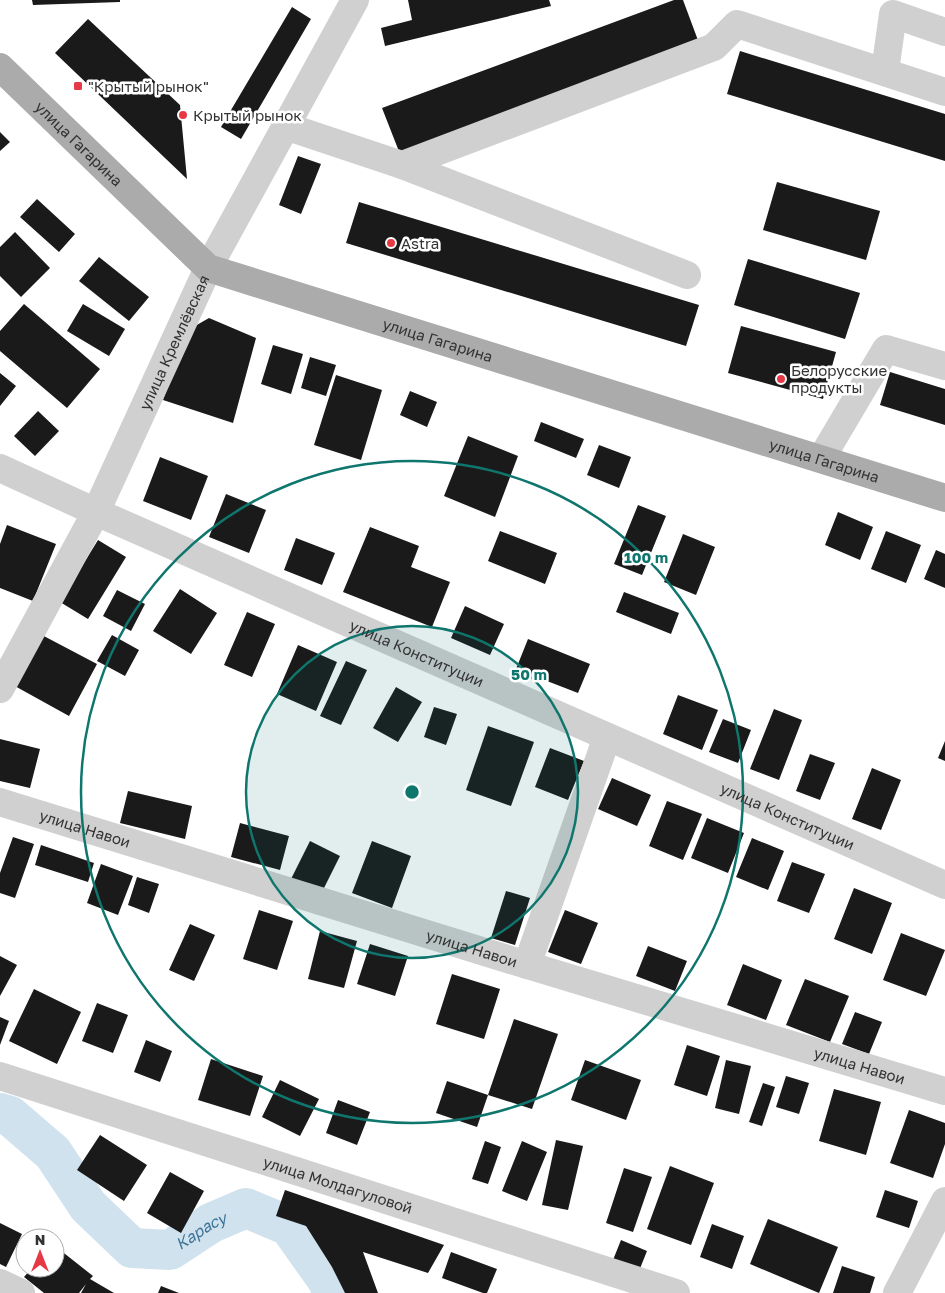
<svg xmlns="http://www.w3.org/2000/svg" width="945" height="1293" font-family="'Golos Text',sans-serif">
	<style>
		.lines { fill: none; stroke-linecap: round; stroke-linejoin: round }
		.river { stroke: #cfe2ee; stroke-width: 40 }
		.building { fill: #1a1a1a }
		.minor { stroke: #d0d0d0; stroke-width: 28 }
		.major { stroke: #ababab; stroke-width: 28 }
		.ring { fill: none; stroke: #0f766e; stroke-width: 2.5 }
		.poi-dot { fill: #e63946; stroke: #fff; stroke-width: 2 }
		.labels { text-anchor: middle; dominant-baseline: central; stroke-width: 5; stroke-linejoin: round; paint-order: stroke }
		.poi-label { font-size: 15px; fill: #333; stroke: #fff; text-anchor: start }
		.street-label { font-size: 15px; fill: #333; stroke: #fff }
		.water-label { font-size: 16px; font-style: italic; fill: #3f7597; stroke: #fff }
		.centre { fill: #0f766e; stroke: #fff; stroke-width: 2.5 }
		.ring-label { font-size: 15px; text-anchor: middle; font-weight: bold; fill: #0f766e; stroke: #fff; stroke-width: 5; stroke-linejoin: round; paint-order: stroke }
	</style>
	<rect width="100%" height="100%" fill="#fff"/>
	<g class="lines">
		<!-- river -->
		<path class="river" id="s1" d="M0,1113L10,1116L53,1153L88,1206L132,1248L170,1250L211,1223L246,1208L289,1226L328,1281L332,1293"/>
	</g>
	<!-- building -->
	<path class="building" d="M32,0H120V2L33,5Z
		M408,0H549L551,6L385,46L381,28L412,20Z
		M674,0H683L699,43L400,154L382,108Z
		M292,7L311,19L241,139L221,127Z
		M88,19L180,105L187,179L55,53Z
		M740,51L945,114V161L727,94Z
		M0,132L10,142L0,151Z
		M298,156L321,164L301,214L279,205Z
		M777,182L880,211L866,260L763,230Z
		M37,199L75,234L59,252L20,217Z
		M359,202L699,305L686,346L346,243Z
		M15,232L50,268L21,297L0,276V247Z
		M99,257L149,297L129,321L79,281Z
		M748,259L860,293L845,339L734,305Z
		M24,304L100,369L67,408L0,351V331Z
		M83,304L125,329L109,356L67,331Z
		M209,318L256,338L233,423L163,400L188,330Z
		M741,326L836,352L823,399L728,373Z
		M273,345L303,354L291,394L261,384Z
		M310,357L336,365L326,396L301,388Z
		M890,372L945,389V425L880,405Z
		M0,373L16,386L0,406Z
		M336,375L382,390L361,460L314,445Z
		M410,391L437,402L427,427L400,415Z
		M38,411L59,431L35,456L14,436Z
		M541,422L584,439L576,458L534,441Z
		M468,436L518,456L495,517L444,496Z
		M599,445L631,457L619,488L587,475Z
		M160,457L208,476L191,520L143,501Z
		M226,494L266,510L249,553L209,537Z
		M638,505L666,516L642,575L614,564Z
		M838,512L873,527L860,560L825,545Z
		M7,525L56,544L33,601L0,588V544Z
		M370,527L419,546L411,567L450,582L432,627L343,592Z
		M500,531L557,553L545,584L488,561Z
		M886,531L921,545L906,583L871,569Z
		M683,534L715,547L696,595L664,582Z
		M296,538L335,553L322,585L284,570Z
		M98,540L126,557L88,619L60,602Z
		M936,550L945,554V588L924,579Z
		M180,589L217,613L191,654L153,631Z
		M117,590L145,604L131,631L103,616Z
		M624,592L679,613L671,634L616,612Z
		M465,606L504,624L490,655L451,638Z
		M247,612L275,624L252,677L224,665Z
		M40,634L97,664L69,716L13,685Z
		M112,635L139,650L125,676L97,661Z
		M528,639L590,664L578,693L516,669Z
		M298,645L337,662L316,711L277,694Z
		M346,661L367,670L341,725L320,716Z
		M396,687L422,702L398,742L373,728Z
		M678,695L718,710L702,750L663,734Z
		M434,707L457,714L446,745L424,737Z
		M774,709L802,720L779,780L750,769Z
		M723,719L751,730L738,763L709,752Z
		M488,726L534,742L511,806L466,790Z
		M0,739L40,749L30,788L0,781Z
		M945,741V761L938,758Z
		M550,748L584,761L568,800L535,787Z
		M810,754L835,763L820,800L796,791Z
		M872,768L901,780L881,830L852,819Z
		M612,778L651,795L637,826L598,809Z
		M128,791L192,806L185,839L120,823Z
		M667,801L702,814L683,860L649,846Z
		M707,818L744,833L728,873L691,858Z
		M240,823L289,836L280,870L231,857Z
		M13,837L34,844L15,898L0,893V873Z
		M752,838L784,851L768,890L736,877Z
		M310,841L340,856L320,896L290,881Z
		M372,841L411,856L392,908L352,893Z
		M41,845L94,863L88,882L35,865Z
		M792,862L825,874L809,913L777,901Z
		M101,864L133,876L118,915L87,903Z
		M137,877L159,884L149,913L128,905Z
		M854,888L892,903L872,954L834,939Z
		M506,891L530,898L515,945L491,938Z
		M259,910L293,921L277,970L243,959Z
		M565,910L598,923L581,964L548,952Z
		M190,924L215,935L194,981L169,970Z
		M320,931L357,941L344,988L308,979Z
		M901,933L945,950L926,996L883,980Z
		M370,944L408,956L395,996L357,984Z
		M648,946L687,961L675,991L636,976Z
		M0,956L17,965L0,996Z
		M743,964L782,980L766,1020L727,1005Z
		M452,974L500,989L484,1039L436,1024Z
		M805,979L849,996L830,1042L786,1025Z
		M34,989L81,1012L57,1064L9,1041Z
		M97,1003L128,1015L113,1053L82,1041Z
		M855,1012L882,1022L869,1054L842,1044Z
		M0,1017L9,1021L0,1045Z
		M514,1019L558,1034L532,1109L488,1095Z
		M146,1040L172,1051L160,1082L134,1072Z
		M687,1045L720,1056L707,1096L674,1085Z
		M211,1059L263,1076L250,1116L198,1100Z
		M585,1060L641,1080L626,1120L571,1100Z
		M726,1060L751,1066L739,1114L715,1108Z
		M786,1076L809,1083L799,1114L776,1107Z
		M280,1080L319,1099L300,1136L262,1117Z
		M447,1081L488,1095L477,1127L436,1113Z
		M763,1083L775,1087L762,1126L749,1122Z
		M834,1089L881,1102L866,1155L819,1141Z
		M338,1100L370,1112L357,1145L326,1133Z
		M909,1110L945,1123V1144L933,1178L890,1163Z
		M100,1135L147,1165L124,1201L77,1170Z
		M556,1140L583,1146L568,1210L542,1205Z
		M485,1141L501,1147L488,1184L472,1179Z
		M522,1141L547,1152L527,1201L502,1191Z
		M670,1166L714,1183L691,1245L647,1229Z
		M624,1168L652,1177L633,1232L606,1223Z
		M170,1172L204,1191L181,1233L147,1213Z
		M285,1190L444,1245L428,1273L363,1252L378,1293H345L332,1267L306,1226L276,1216Z
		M885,1190L918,1201L909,1228L876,1217Z
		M768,1219L838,1247L819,1293L750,1264Z
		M0,1223L22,1234L6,1267L0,1264Z
		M712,1224L744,1236L732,1269L700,1257Z
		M621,1240L647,1251L639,1271L613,1260Z
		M55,1246L93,1276L90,1279L114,1293H81L86,1284L79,1293H44L24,1277L32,1268H55Z
		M451,1252L497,1269L487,1293H483L442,1278Z
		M842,1266L875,1277L870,1293H833Z
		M161,1286L179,1293H158Z"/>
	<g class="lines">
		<!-- minor -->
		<g class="minor">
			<path d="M885,71L893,14L945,32"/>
			<path d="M285,126L402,165L687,275"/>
			<path d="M402,165L714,47L737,24L945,92"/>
			<path d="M821,459L886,349L945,366"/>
			<path id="s2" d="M0,468L96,512L945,885"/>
			<path id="s3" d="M0,689L96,512L208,268L355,0"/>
			<path id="s4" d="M0,802L527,965L945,1091"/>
			<path d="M527,965L607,737"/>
			<path id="s5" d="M0,1076L676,1293"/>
			<path d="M0,1283L21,1293"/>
			<path d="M897,1293L945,1201"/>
		</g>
		<!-- major -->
		<path class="major" id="s6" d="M0,67L208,268L945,498"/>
	</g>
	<!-- distance rings -->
	<circle cx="412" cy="792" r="166" fill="#0f766e" fill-opacity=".12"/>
	<g class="ring">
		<circle cx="412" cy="792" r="166"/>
		<circle cx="412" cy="792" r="331"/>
	</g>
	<!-- markers -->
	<g class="poi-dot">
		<rect x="73" y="81" width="10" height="10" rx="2.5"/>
		<circle cx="183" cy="115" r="5"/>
		<circle cx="391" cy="243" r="5"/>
		<circle cx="781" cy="379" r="5"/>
	</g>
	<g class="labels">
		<!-- poi labels -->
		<g class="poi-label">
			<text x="88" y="86">"Крытый рынок"</text>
			<text x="193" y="115">Крытый рынок</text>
			<text x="401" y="243">Astra</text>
			<text x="791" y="370">Белорусские<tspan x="791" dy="17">продукты</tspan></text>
		</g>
		<!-- street labels -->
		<g class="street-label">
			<text stroke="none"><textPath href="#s6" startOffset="110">улица Гагарина</textPath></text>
			<text stroke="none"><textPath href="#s6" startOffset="530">улица Гагарина</textPath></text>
			<text stroke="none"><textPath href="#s3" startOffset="388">улица Кремлёвская</textPath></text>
			<text stroke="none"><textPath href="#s6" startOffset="935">улица Гагарина</textPath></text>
			<text stroke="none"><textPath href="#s2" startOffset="456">улица Конституции</textPath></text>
			<text stroke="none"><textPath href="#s2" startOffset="861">улица Конституции</textPath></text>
			<text stroke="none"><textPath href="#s4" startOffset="89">улица Навои</textPath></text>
			<text stroke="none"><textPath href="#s4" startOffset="494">улица Навои</textPath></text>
			<text stroke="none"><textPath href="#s4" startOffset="899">улица Навои</textPath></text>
			<text stroke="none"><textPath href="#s5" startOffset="355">улица Молдагуловой</textPath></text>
		</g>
		<!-- water labels -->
		<g class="water-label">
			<text stroke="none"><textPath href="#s1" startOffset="266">Карасу</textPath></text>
		</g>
	</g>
	<circle cx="412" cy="792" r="8" class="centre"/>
	<g class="ring-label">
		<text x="646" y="563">100 m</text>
		<text x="529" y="680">50 m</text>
	</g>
	<!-- north arrow -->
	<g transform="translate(40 1253)"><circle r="24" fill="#ffffff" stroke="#adadad"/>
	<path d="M0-4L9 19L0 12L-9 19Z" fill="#e63946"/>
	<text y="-8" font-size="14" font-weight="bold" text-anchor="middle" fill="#333333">N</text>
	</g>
</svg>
